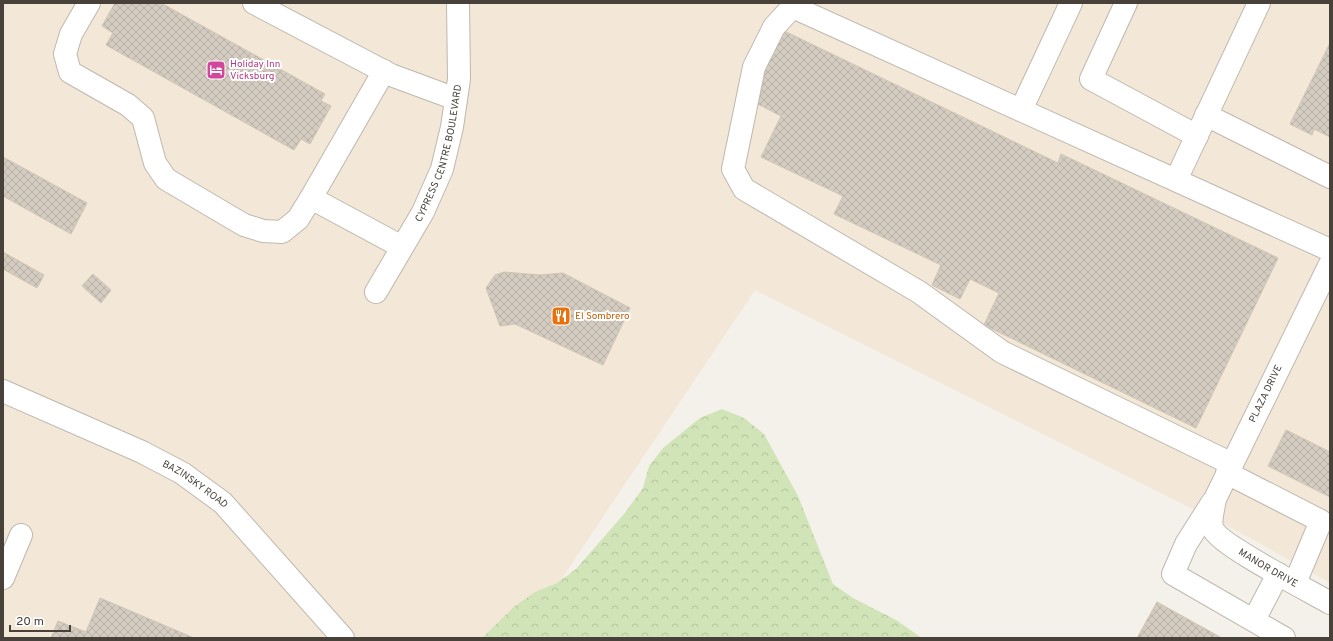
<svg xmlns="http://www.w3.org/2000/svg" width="1333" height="641" font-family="Overpass,sans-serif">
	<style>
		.commercial { fill: #f3e7d8 }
		.forest { fill: url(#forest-crowns) }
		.building { fill: url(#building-cross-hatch); stroke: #cfc4b4 }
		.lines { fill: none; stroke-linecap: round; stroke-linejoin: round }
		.minor-casing { stroke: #beb8ad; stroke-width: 24 }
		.minor { stroke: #fff; stroke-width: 22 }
		.labels { text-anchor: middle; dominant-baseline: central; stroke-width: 4; stroke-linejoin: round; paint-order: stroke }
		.hotel-label { font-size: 10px; fill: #b23c85; stroke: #fff; text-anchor: start }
		.street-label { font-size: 10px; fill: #474139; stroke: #fff }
		.food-label { font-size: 10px; fill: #c56008; stroke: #fff; text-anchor: start }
	</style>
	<defs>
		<pattern id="forest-crowns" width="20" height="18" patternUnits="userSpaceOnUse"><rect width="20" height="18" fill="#d0e4b7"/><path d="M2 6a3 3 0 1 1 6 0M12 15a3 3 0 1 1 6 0" fill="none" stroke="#b4c59e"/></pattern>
		<pattern id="building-cross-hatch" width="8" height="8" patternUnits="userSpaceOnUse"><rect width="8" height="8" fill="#d4ccc1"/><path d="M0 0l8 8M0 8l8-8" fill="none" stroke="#b7b0a7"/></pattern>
	</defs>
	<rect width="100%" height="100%" fill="#f4f1ea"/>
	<!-- commercial -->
	<path class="commercial" d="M3,3H1330V583L1239,532L755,290L522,638H3Z"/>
	<!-- forest -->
	<path class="forest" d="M722,409L744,418L764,434L798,496L833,584L853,598L896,620L922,638H482L515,606L535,592L557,583L576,569L624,514L643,488L649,466L663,448L700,418Z"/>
	<!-- building -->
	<path class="building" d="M115,3H161L325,94L321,101L331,106L310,144L301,139L294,150L106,45L113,33L102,26Z
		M778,28L1058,163L1061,154L1278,258L1196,428L984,325L999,293L970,279L960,299L932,285L941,265L834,214L843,196L761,157L781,116L748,99Z
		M1330,43V137L1314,129L1312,135L1290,124Z
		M3,157L87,203L71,234L3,196Z
		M3,252L44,275L37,288L3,269Z
		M504,272L540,275L563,273L630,308L603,365L515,324L500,326L486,288L495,275Z
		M93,274L111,290L101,303L82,286Z
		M1286,430L1330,452V497L1268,466Z
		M100,598L194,638H51L58,621L86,632Z
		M1157,602L1220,637V638H1137Z"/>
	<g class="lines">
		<!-- minor casing -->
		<g class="minor-casing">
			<g id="minor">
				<path d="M89,3L71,34L65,54L70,72L128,105L143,118L155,163L166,179L244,225L263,231L282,232L298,219L311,198L384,71"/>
				<path d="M254,3L391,75L456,99"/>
				<path d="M796,3L774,27L754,67L733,169L744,189L919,292L1002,352L1232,464"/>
				<path d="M1126,3L1091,79L1197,136"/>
				<path d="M793,7L1330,250"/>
				<path d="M1021,110L1071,3"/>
				<path d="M1206,115L1330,177"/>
				<path d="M1176,180L1259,3"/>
				<path d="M311,198L402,247"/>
				<path id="s1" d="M1330,264L1215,499C1214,506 1210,520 1212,527C1217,544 1310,591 1330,603"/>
				<path id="s2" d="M376,292L423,212L442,169L452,127L459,79L458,3"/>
				<path id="s3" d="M3,391L142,452L182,473L223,503L343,638"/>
				<path d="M1227,473L1321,521L1295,583"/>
				<path d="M1212,503L1186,544L1173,574L1284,638"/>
				<path d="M3,578L21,535"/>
				<path d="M1254,620L1278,574"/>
			</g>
		</g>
		<!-- minor -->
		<use href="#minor" class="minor"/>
	</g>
	<!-- icons -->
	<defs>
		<g id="hotel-square" transform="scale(1)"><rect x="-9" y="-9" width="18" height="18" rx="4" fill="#d1479c" stroke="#fff"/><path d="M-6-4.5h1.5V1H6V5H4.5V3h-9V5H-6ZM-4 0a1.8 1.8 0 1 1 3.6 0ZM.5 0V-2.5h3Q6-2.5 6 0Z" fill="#fff"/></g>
		<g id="restaurant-square" transform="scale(1)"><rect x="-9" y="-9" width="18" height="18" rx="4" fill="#e8710a" stroke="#fff"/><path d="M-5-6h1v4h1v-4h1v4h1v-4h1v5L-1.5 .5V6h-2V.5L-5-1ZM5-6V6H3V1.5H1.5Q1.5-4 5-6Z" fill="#fff"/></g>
	</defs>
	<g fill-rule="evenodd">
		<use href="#hotel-square" x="216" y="70"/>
		<use href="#restaurant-square" x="561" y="316"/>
	</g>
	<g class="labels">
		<!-- hotel labels -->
		<g class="hotel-label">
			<text x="230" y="64">Holiday Inn<tspan x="230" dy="12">Vicksburg</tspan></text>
		</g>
		<!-- street labels -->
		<g class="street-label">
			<text stroke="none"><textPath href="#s2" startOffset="154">CYPRESS CENTRE BOULEVARD</textPath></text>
			<text transform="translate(1266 394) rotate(-64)">PLAZA DRIVE</text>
			<text stroke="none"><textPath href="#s3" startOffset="214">BAZINSKY ROAD</textPath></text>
			<text stroke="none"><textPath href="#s1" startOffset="360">MANOR DRIVE</textPath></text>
		</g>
		<!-- food labels -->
		<g class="food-label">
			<text x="575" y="316">El Sombrero</text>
		</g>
	</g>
	<!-- border -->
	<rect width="1333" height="641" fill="none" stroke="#474139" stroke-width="8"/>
	<!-- scale -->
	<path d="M10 625v6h60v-6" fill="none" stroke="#474139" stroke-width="2"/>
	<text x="16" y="625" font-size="12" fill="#474139" stroke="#ffffff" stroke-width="3" paint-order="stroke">20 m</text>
</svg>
